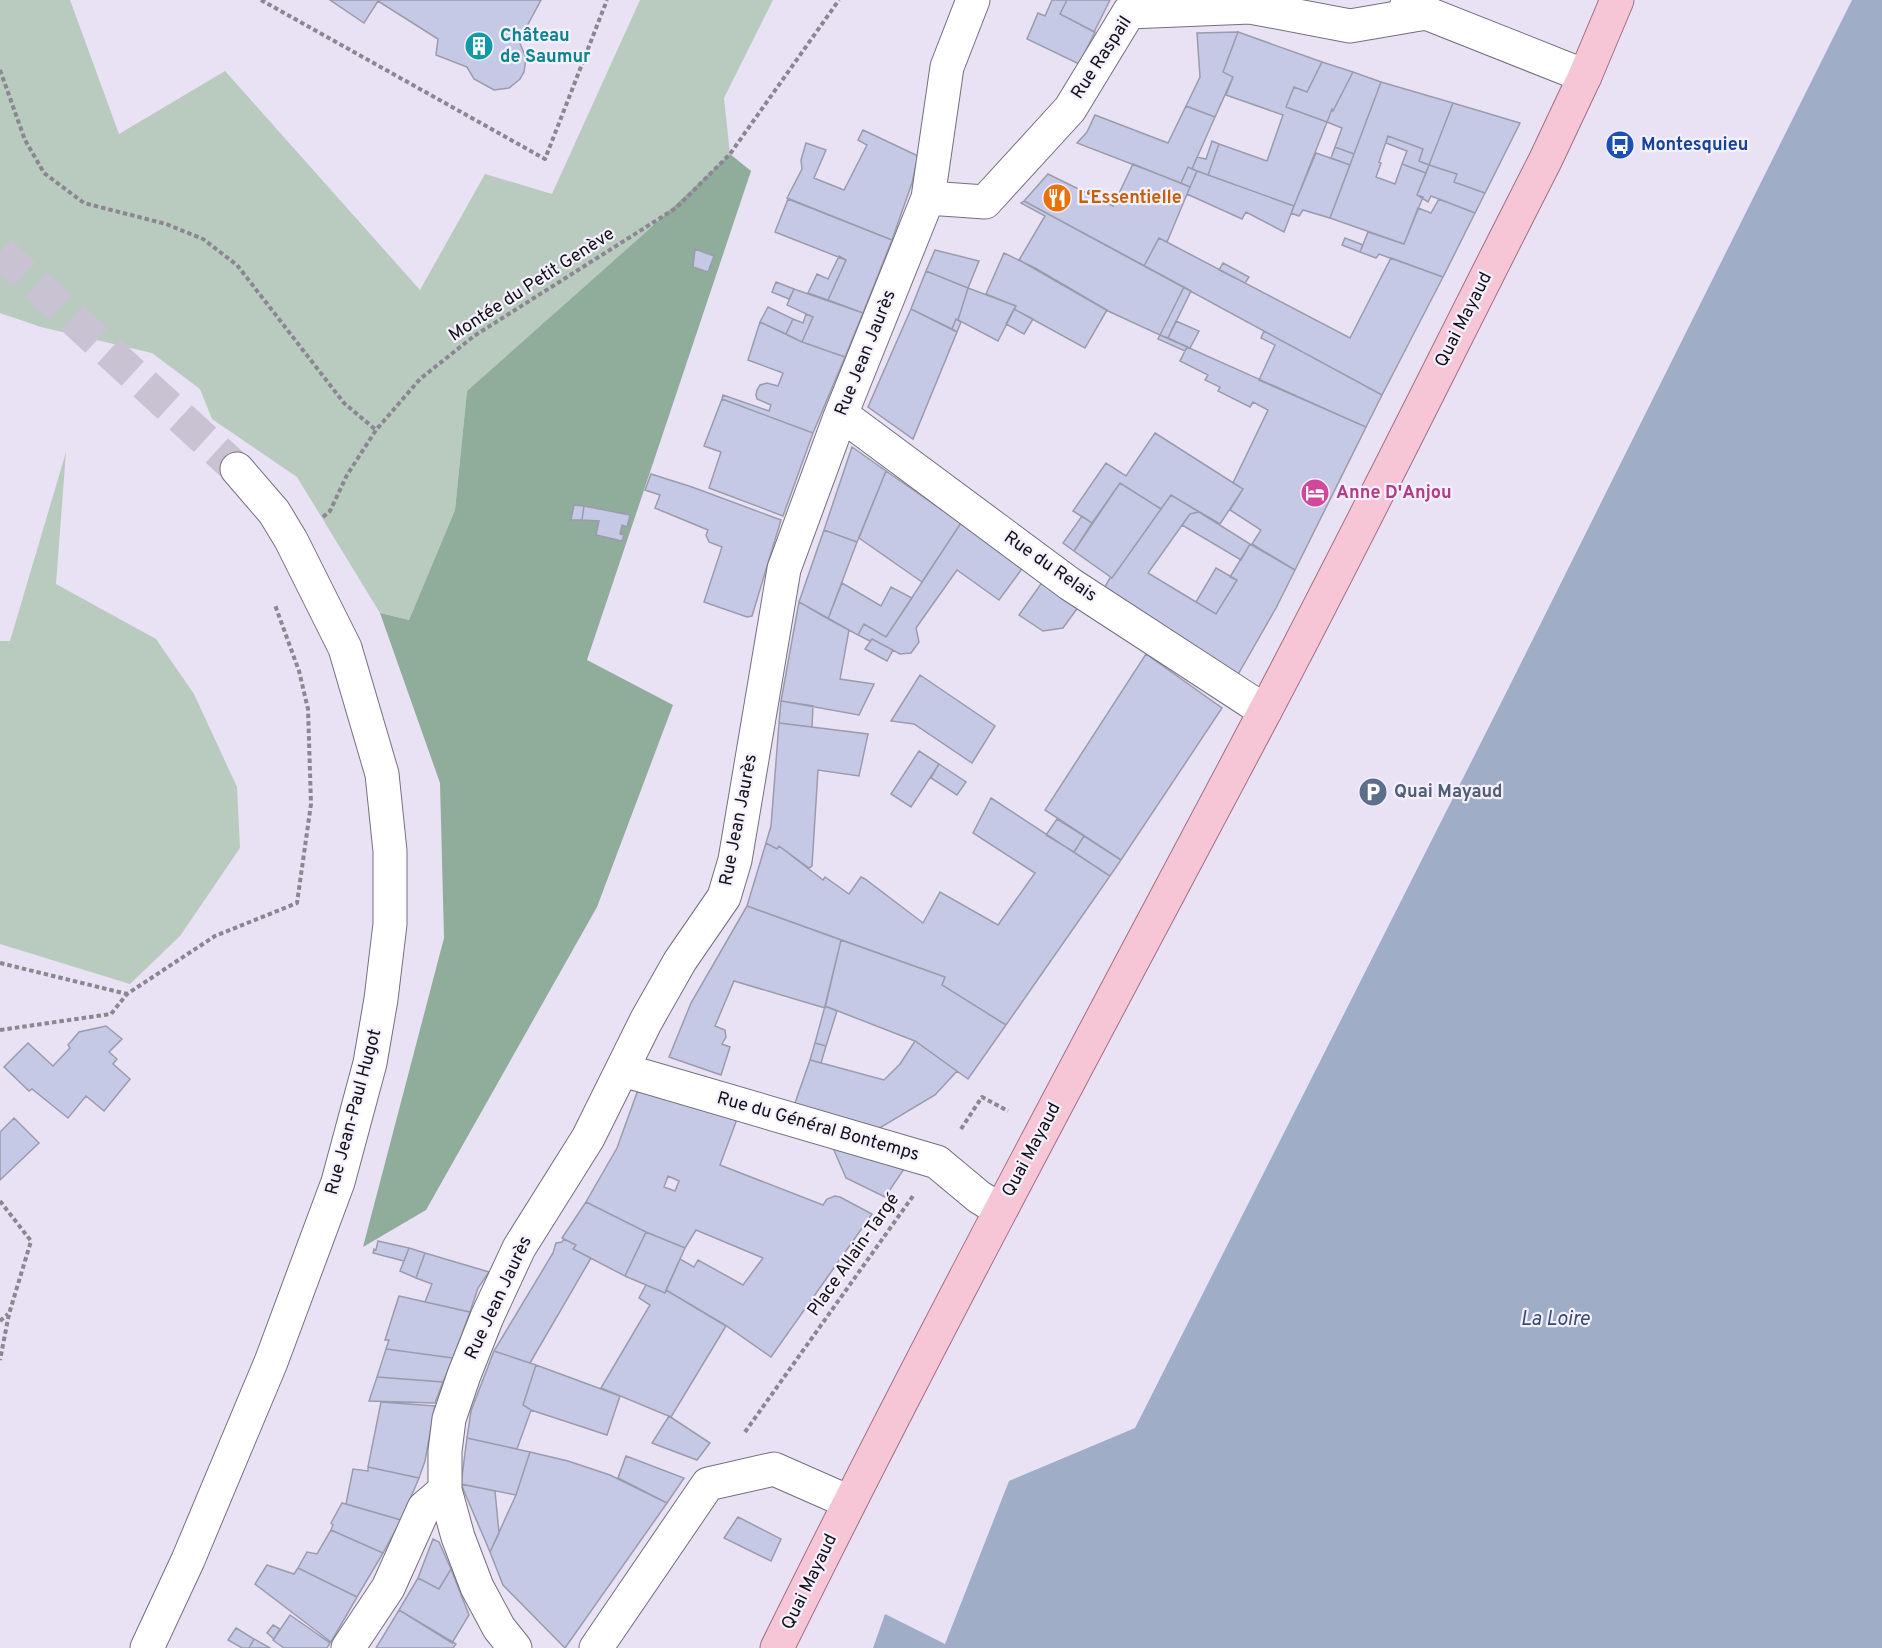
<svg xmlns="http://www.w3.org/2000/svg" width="1882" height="1648" font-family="Overpass,sans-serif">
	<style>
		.green { fill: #b9cabf }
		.forest { fill: #90ac9a }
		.water { fill: #9fadc7 }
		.building { fill: #c6c9e6; stroke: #9a9bac; stroke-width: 1.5; fill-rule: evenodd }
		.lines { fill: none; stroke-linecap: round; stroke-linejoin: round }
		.minor-tunnel { stroke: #c9c2d3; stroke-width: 33; stroke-dasharray: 33 16; stroke-linecap: butt }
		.minor-casing { stroke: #746f7e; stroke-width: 35 }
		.major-casing { stroke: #a36e83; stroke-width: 35 }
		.path { stroke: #8c8693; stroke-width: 4; stroke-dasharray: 4.5 3; stroke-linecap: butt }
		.minor { stroke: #fff; stroke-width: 33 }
		.major { stroke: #f6c6d7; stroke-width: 33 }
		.labels { text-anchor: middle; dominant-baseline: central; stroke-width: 4.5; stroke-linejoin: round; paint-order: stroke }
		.culture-label { font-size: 18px; font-weight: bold; fill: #0d838f; stroke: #f5f0fe; text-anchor: start }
		.street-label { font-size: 18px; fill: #131016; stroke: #f5f0fe }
		.transit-label { font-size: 18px; font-weight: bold; fill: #164399; stroke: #f5f0fe; text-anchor: start }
		.food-label { font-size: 18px; font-weight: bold; fill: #c56008; stroke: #f5f0fe; text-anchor: start }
		.hotel-label { font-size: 18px; font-weight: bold; fill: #b23c85; stroke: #f5f0fe; text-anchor: start }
		.service-label { font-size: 18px; font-weight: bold; fill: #4e5e75; stroke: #f5f0fe; text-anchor: start }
		.water-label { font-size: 20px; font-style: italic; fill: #374b72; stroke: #f5f0fe }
	</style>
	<rect width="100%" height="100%" fill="#e9e2f4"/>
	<!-- green -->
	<path class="green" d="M0,0H70L119,134L225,71L420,290L485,174L552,194L640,0H773L724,98L730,154L647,231L467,391L455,510L409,620L380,613L297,477L212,419L200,389L152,353L41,327L0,313Z
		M66,452L56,584L156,639L194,694L237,787L240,848L180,936L130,984L0,944V641H10Z"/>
	<!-- forest -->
	<path class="forest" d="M730,154L751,171L587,660L673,705L597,907L426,1210L363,1247L444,938L440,783L380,613L409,620L455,510L467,391L647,231Z"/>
	<!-- water -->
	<path class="water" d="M1852,0H1882V1648H873L885,1614L945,1644L1009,1481L1135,1428L1507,691Z"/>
	<!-- building -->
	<path class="building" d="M330,0H541L519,41L526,58L524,72L520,79L509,88L494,90L474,79L467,67L436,55L438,39L378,1L364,23Z
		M1052,0H1067L1060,14L1095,32L1079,64L1027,39L1038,13L1045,16Z
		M1067,0H1110L1094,32L1060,14Z
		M1238,32L1322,62L1307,92L1294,87L1286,107L1327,122L1294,206L1208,175L1219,144L1267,161L1283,115L1226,95L1233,77L1223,72Z
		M1238,32L1223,72L1233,77L1215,117L1186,106L1200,77L1197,33Z
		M1322,62L1353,72L1333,111L1332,109L1327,122L1286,107L1294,87L1307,92Z
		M1353,72L1381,82L1354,154L1335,147L1342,128L1327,122L1332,109L1333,111Z
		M1381,82L1453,103L1429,165L1419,161L1423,149L1388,136L1379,162L1381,163L1376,177L1395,184L1402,164L1426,173L1417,195L1423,197L1404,244L1330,218Z
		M1453,103L1520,123L1485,193L1454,182L1457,174L1429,165Z
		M1186,106L1215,117L1192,169L1188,167L1181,183L1077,143L1087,132L1095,115L1168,143Z
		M863,130L918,156L912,183L892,240L787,198L802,169L801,160L806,143L826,150L814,178L844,190L867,145L858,140Z
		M1388,136L1423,149L1419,161L1429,165L1426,173L1402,164L1407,151L1386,143Z
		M1212,141L1219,144L1208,175L1192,169L1197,157L1206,159Z
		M1335,147L1354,154L1350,165L1331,158Z
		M1316,153L1350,165L1330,218L1303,210L1299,216L1291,213Z
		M1133,164L1190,187L1167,242L1159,238L1144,266L1024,201L1048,174L1113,206Z
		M1429,165L1457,174L1454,182L1485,193L1475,213L1431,196L1428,202L1417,195Z
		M1188,167L1197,171L1190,187L1181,183Z
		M1197,171L1294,206L1284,232L1246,212L1242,219L1187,194Z
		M788,199L892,240L863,313L828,300L846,260L775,232Z
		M1439,199L1475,213L1443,277L1379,254L1376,258L1360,252L1368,232L1404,244L1418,208L1431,213Z
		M1024,201L1184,287L1160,335L1108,311L1019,260L1045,216L1021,203Z
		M1159,238L1350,338L1391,258L1443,277L1382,395L1144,266Z
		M1345,238L1363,245L1360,252L1342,245Z
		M695,249L714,256L708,272L693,267Z
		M935,250L979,261L968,288L926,271Z
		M1004,253L1035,268L1107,310L1085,348L1014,309L1016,306L986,294Z
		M839,256L846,260L828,300L808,293L817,274L828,279Z
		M1223,263L1249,277L1245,283L1219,270Z
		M926,271L968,288L958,320L956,319L952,329L911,309Z
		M776,282L794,289L789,299L772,292Z
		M1184,287L1191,291L1168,338L1160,335Z
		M968,288L1016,306L998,341L958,320Z
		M794,289L863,313L845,357L802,342L813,317L787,305Z
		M768,307L793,319L786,334L760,322Z
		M911,309L957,332L913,439L868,407Z
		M1014,309L1033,319L1024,334L1006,324Z
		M806,314L813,317L802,342L786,334L793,319L803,323Z
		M956,319L961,322L957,332L952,329Z
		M1176,321L1199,331L1190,348L1168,338Z
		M760,322L802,342L845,357L813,433L722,399L723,395L769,411L771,405L757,399L756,395L757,390L760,385L767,383L778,386L783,373L748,360Z
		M1264,331L1382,395L1366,427L1259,380L1275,345L1261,338Z
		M1160,335L1187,347L1185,351L1158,339Z
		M1187,347L1366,427L1295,570L1252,544L1261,530L1230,510L1243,489L1233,483L1268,410L1253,402L1250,407L1218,391L1220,387L1205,380L1208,375L1180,361Z
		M722,399L813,433L783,516L709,488L721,452L704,446Z
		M1155,433L1243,489L1220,524L1171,495L1161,509L1120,483L1092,523L1073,511L1106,463L1126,476Z
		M852,447L886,471L857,542L824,530Z
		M886,471L961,523L922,582L859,538Z
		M651,474L692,487L781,520L752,616L747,617L704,602L722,547L709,542L706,535L708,530L655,508L660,495L645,490Z
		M1120,483L1161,509L1112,578L1074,551Z
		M1171,495L1199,512L1190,514L1148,573L1196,602L1216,614L1237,580L1230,577L1250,544L1295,570L1276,608L1236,678L1103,590L1110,578H1112Z
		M574,505L584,506L582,520H571Z
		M584,506L630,515L627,527L622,525L620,534L624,535L622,541L596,535L599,521L582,520Z
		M1199,512L1250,544L1241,560L1182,525L1190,514Z
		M1082,516L1092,523L1074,551L1063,543Z
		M961,523L1024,566L999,600L957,570L916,628L919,642L911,653L900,654L872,639L870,641L858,635L864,624L886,637Z
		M824,530L857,542L828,619L799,602Z
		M1216,568L1237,580L1216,614L1196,602Z
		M1043,581L1079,606L1063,628L1043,631L1019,615Z
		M842,583L881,606L891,587L912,598L886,637L864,624L858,635L828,619Z
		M799,602L849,630L840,679L874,684L859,715L781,701Z
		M872,639L893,650L887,661L865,649Z
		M1146,654L1222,708L1121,860L1045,810Z
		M920,675L995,726L972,763L914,724L891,721Z
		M781,701L813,706L812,727L779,723Z
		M779,723L868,734L859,776L818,770L812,866L809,868L779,846L777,849L766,843L771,826Z
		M919,751L939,764L911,807L891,794Z
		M939,764L966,782L957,795L931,778Z
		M991,798L1110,876L1006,1025L942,985L945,977L747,906L766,843L777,849L779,846L823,880L825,877L849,894L861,877L865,879L923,923L940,892L998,925L1035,873L973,833Z
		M1057,819L1084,836L1074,852L1046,835Z
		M1084,836L1121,860L1110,876L1074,852Z
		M747,906L841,940L825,1008L734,981L715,1026L725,1030L726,1037L722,1044L730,1047L721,1075L669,1057L691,1003Z
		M841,940L945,977L942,985L1006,1025L968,1079L915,1041L825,1006Z
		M825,1006L837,1011L826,1046L815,1043Z
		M106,1026L122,1039L109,1052L117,1059L113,1064L130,1079L104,1111L86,1096L68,1118L32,1089L29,1091L4,1067L28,1043L53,1066L70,1048L68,1045L79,1032Z
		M915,1041L957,1071L935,1095L878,1129L794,1106L810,1060L884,1080L900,1064Z
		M815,1043L826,1046L821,1063L810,1060Z
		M638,1090L737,1119L720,1165L823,1205L827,1199L835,1196L840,1197L872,1214L771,1357L725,1325L666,1290L680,1259L694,1267L698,1260L743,1285L763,1258L696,1230L685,1248L646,1232L586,1202L617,1148ZM668,1176L679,1181L675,1191L664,1187Z
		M14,1118L39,1143L0,1180V1132Z
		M833,1148L904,1169L885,1197L846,1178Z
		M586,1202L646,1232L625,1276L573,1249L576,1245L562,1238Z
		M646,1232L685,1248L665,1293L625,1276Z
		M564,1239L576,1245L573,1249L591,1258L530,1363L494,1351L553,1253L556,1243L562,1242Z
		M378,1241L409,1248L404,1261L373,1253L374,1249L376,1250Z
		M409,1248L425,1253L416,1278L400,1271Z
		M425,1253L489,1272L478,1288L470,1312L425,1302L432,1284L416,1278Z
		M646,1285L665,1293L666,1290L726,1326L671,1417L601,1388L650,1305L639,1298Z
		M399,1296L470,1312L453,1358L386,1349L389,1340H385Z
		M386,1349L453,1358L443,1382L377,1377Z
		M494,1351L536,1365L523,1405L531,1410L517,1449L467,1438L471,1411Z
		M536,1365L620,1396L607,1435L531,1410L523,1405Z
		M377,1377L443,1382L435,1403L369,1401Z
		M381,1402L435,1406L425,1461L419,1478L368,1467Z
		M669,1416L710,1443L697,1460L652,1443Z
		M467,1438L530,1452L516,1495L461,1484Z
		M530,1452L568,1461L610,1475L667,1503L565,1648L503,1585L490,1552L516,1495Z
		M626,1456L684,1478L667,1503L618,1478Z
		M368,1467L419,1478L401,1520L346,1504L353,1469L368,1471Z
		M461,1484L495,1491L499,1533L490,1552Z
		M342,1503L401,1520L383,1553L331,1530L333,1525L331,1523Z
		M738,1517L781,1539L771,1561L724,1538Z
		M331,1530L383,1553L357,1597L298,1568L307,1552L317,1554Z
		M433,1539L439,1542L451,1569L439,1589L418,1578Z
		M267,1565L294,1574L298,1568L357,1597L331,1642L255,1584Z
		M451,1569L469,1615L452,1643L399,1610L418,1578L439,1589Z
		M399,1610L456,1644L453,1648H376Z
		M290,1615L330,1643L327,1648H284L273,1640Z
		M273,1625L280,1629L274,1639L267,1633Z
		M236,1628L254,1639L249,1648H242L228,1640Z
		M254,1639L270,1648H249Z"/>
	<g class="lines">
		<!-- minor-tunnel -->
		<path class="minor-tunnel" d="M0,252L237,469"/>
		<!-- minor casing -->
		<g class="minor-casing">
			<path id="minor" d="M1407,4L1426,13L1585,76
				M928,198L985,202L1070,109L1129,12L1250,7L1350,26L1426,13
				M840,417L853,423L1070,584L1265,711
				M623,1070L937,1162L979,1197L1000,1210
				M147,1648L188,1560L271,1362L338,1182L370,1063L381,999L390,924V851L382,774L345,648L291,540L274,512L237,469
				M348,1648L388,1588L424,1508L445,1490
				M515,1648L499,1628L477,1587L458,1537L445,1490V1451L449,1419L464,1375L487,1317L519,1248L588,1138L646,1021L680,961L724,897L735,860L784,569L840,417L928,198L947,67L973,0
				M596,1648L708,1484L774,1469L849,1502"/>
		</g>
		<!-- major casing -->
		<g class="major-casing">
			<path id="major" d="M777,1648C932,1334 1099,1025 1263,715C1360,532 1451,345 1545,161L1585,76L1617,0"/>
		</g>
		<!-- path -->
		<path class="path" d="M261,0L545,159L607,0
			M0,70L25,140L44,173L84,203L166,224L203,239L237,265L344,403L376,430
			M323,517L330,511L347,475L376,430L420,379L474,336L676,208L730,154L839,0
			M0,963L127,994
			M0,1030L111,1014L127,994L215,936L297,903L311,804L308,709L299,671L275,605
			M961,1129L982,1097L1008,1111
			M0,1201L31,1241L9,1314L0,1360
			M0,1321L8,1314
			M745,1432L913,1196"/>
		<!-- minor -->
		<use href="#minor" class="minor"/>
		<!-- major -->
		<use href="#major" class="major"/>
	</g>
	<!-- icons -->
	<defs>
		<g id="building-disc" transform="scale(1.5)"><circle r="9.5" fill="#0f9aa8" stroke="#f5f0fe"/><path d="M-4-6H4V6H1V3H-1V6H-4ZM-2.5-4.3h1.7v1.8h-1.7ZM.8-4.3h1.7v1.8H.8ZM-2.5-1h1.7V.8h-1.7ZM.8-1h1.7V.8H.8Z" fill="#fff"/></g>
		<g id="bus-disc" transform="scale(1.5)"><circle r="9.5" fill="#1a4fb4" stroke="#f5f0fe"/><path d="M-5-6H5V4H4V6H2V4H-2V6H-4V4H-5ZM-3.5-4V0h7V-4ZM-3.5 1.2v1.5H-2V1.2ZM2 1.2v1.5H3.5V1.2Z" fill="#fff"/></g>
		<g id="restaurant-disc" transform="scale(1.5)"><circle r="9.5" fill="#e8710a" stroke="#f5f0fe"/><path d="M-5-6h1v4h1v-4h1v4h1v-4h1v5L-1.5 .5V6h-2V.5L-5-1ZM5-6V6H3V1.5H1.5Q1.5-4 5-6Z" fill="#fff"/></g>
		<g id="hotel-disc" transform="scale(1.5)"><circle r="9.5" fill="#d1479c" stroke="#f5f0fe"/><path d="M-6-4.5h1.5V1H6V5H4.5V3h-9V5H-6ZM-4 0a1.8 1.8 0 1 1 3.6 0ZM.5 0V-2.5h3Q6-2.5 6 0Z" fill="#fff"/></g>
		<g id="parking-disc" transform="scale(1.5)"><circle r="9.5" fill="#5c6f8a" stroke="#f5f0fe"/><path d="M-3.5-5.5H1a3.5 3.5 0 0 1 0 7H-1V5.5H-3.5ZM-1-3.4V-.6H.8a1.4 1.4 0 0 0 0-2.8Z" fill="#fff"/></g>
	</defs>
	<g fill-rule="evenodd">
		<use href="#building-disc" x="479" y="46"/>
		<use href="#bus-disc" x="1620" y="145"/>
		<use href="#restaurant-disc" x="1057" y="198"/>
		<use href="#hotel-disc" x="1315" y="493"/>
		<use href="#parking-disc" x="1373" y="792"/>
	</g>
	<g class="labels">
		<!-- culture labels -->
		<g class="culture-label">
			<text x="500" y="36">Château<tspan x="500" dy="21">de Saumur</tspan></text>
		</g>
		<!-- street labels -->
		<g class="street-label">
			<text transform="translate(1102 58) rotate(-57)">Rue Raspail</text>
			<text transform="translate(532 285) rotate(-33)">Montée du Petit Genève</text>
			<text transform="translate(1464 320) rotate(-63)">Quai Mayaud</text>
			<text transform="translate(866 353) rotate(-68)">Rue Jean Jaurès</text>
			<text transform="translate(1050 567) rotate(35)">Rue du Relais</text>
			<text transform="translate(739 820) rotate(-79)">Rue Jean Jaurès</text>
			<text transform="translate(354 1112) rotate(-75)">Rue Jean-Paul Hugot</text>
			<text transform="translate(818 1127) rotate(16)">Rue du Général Bontemps</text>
			<text transform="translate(1032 1150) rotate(-62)">Quai Mayaud</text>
			<text transform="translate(854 1255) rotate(-55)">Place Allain-Targé</text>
			<text transform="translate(499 1298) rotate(-65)">Rue Jean Jaurès</text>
			<text transform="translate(810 1582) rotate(-64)">Quai Mayaud</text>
		</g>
		<!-- transit labels -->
		<g class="transit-label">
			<text x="1641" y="145">Montesquieu</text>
		</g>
		<!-- food labels -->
		<g class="food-label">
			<text x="1078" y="198">L‘Essentielle</text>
		</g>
		<!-- hotel labels -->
		<g class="hotel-label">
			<text x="1336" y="493">Anne D'Anjou</text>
		</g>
		<!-- service labels -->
		<g class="service-label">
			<text x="1394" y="792">Quai Mayaud</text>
		</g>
		<!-- water labels -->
		<g class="water-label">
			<text x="1555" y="1320">La Loire</text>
		</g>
	</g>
</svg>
